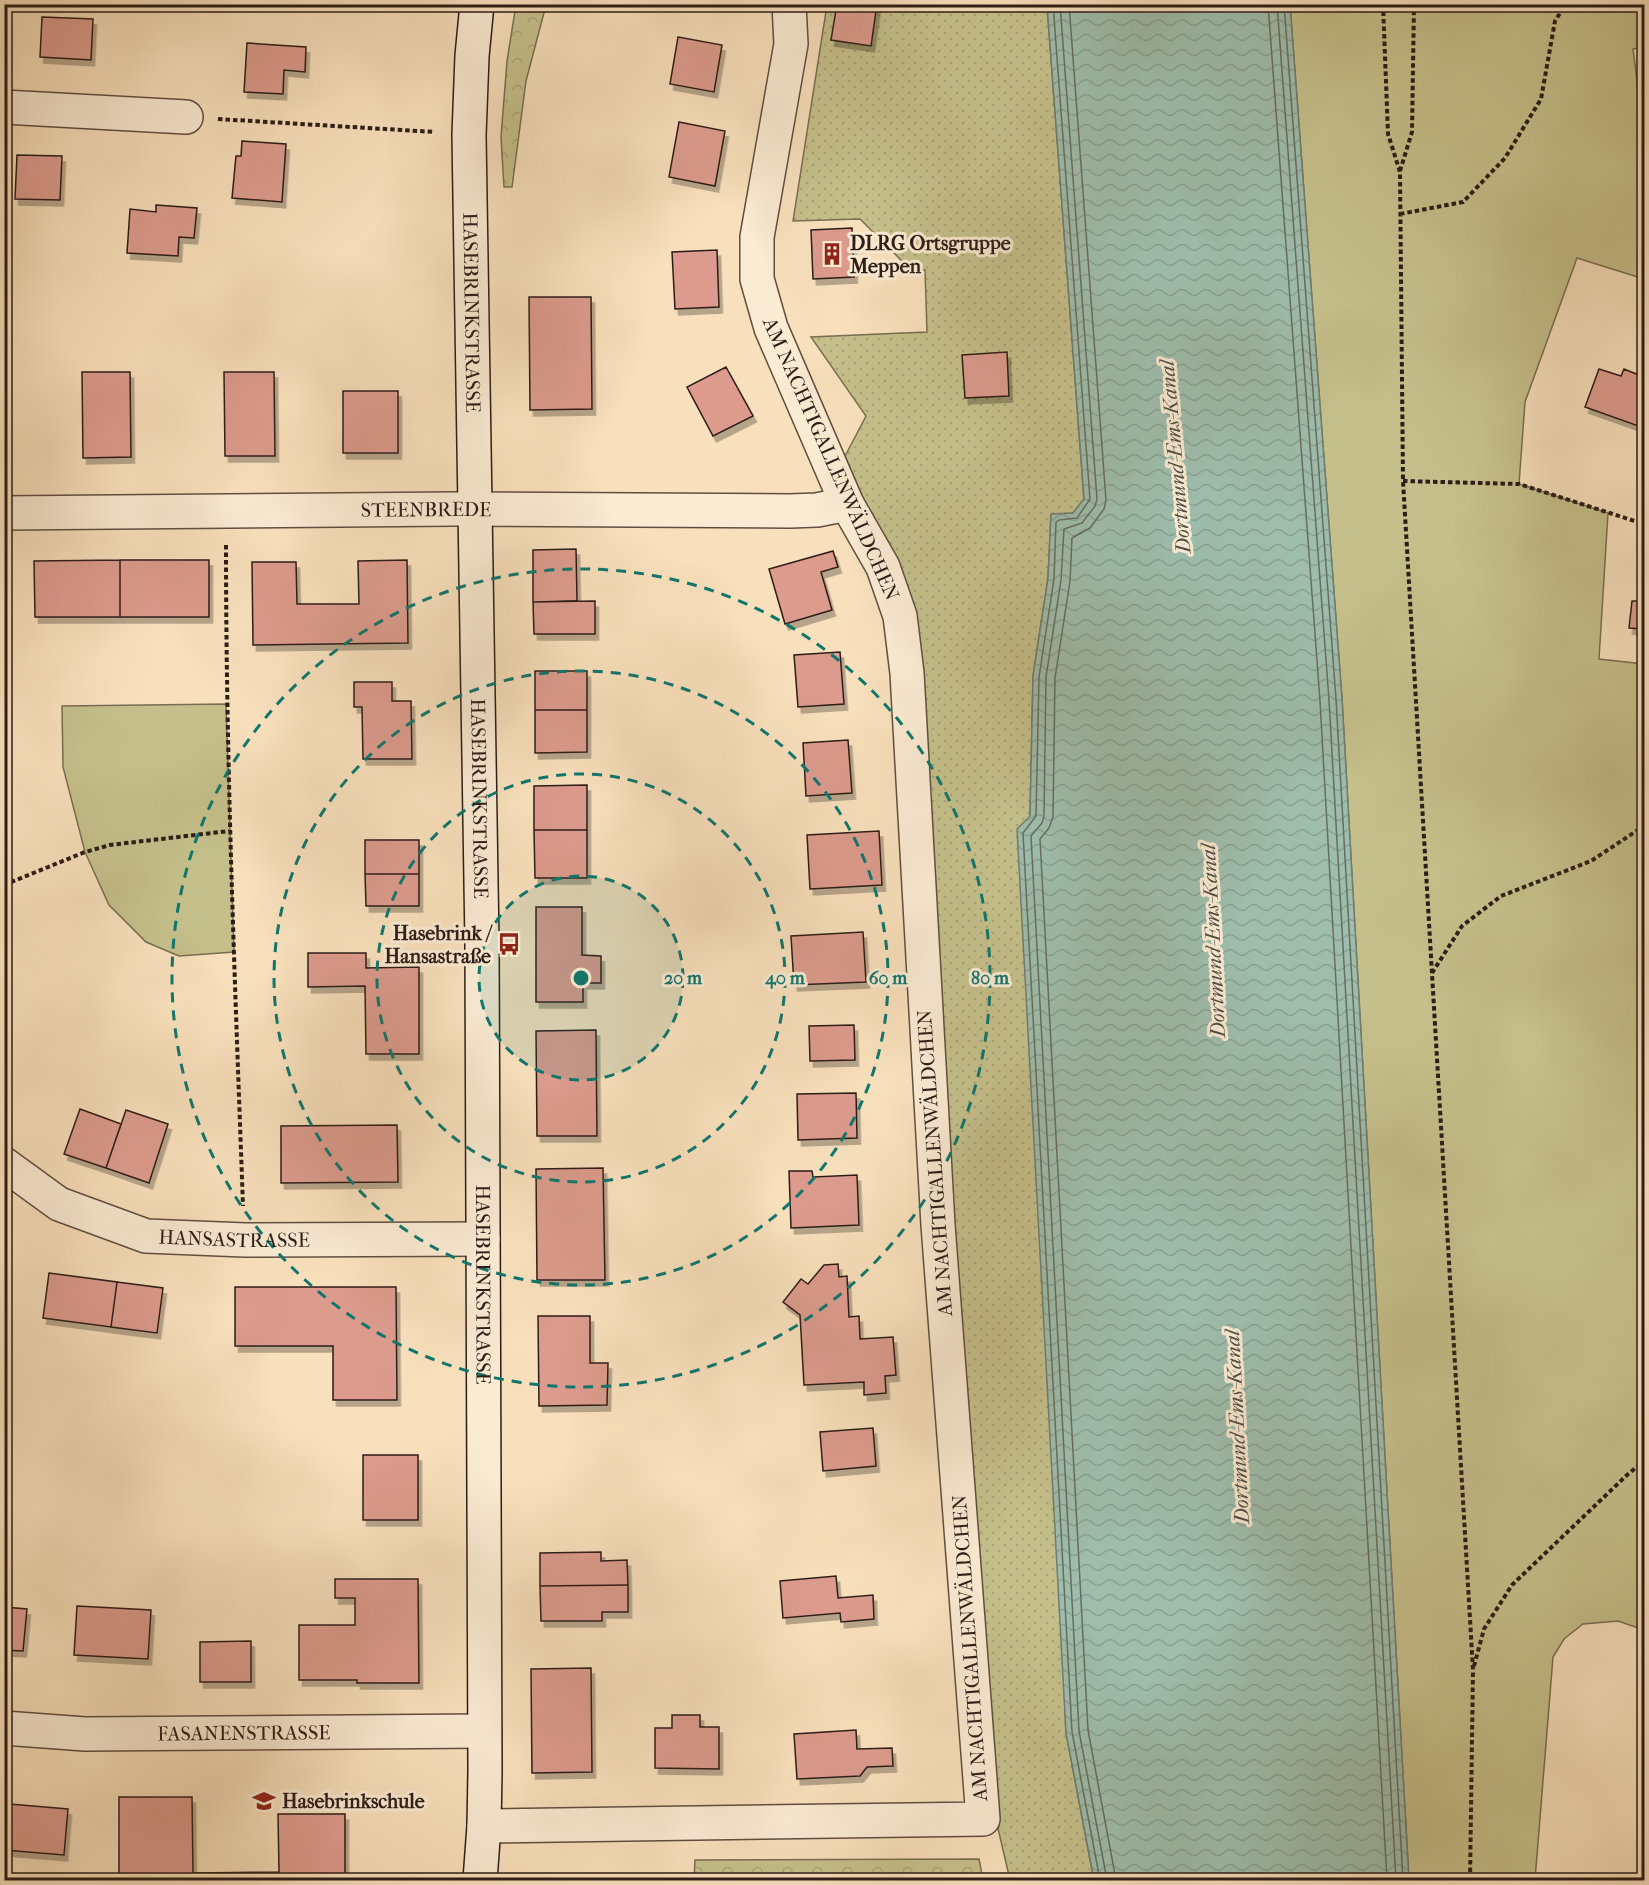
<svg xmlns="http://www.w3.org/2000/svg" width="1649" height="1885" font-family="'IM FELL French Canon',serif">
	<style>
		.grass { fill: url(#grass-dots); stroke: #796e51; stroke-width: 1.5 }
		.forest { fill: url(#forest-crowns); stroke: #796e51; stroke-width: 1.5 }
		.park { fill: #c5c08b; stroke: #796e51; stroke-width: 1.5 }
		.water { fill: url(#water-waves); stroke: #717d70; stroke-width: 1.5 }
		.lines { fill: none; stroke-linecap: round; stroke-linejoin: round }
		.shore { stroke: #666d62; stroke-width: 1.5 }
		.building { fill: #dc9b8d; stroke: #2d1d17; stroke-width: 1.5; filter: url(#shadow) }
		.street-casing { stroke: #604e40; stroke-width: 36 }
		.secondary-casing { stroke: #2d1d17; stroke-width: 36 }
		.path { stroke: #2d1d17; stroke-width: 4; stroke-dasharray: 4.5 3; stroke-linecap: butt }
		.street { stroke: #faebd3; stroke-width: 33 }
		.secondary { stroke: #faebd3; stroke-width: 33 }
		.ring { fill: none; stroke: #0f766e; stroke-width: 3; stroke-dasharray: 10 8 }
		.labels { text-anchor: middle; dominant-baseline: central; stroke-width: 6; stroke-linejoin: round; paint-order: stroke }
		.poi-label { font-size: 20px; font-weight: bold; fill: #2d1d17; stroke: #faebd3; text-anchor: start }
		.street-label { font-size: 20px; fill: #2d1d17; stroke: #faebd3 }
		.water-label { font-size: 21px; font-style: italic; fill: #4f4d44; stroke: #faebd3 }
		.centre { fill: #0f766e; stroke: #faebd3; stroke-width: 3 }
		.ring-label { font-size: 18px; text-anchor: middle; font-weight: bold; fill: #0f766e; stroke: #faebd3; stroke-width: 6; stroke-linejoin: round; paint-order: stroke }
	</style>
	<defs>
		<pattern id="grass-dots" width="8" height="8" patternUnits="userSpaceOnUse" patternTransform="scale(1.5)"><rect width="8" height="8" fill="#c5c08b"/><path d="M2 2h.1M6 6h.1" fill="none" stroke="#aaa577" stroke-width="1.8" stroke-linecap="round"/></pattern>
		<pattern id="forest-crowns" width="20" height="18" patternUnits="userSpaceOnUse" patternTransform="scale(1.5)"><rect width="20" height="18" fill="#c5c08b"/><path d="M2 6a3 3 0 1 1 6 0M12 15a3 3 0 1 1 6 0" fill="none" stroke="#aaa577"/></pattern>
		<pattern id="water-waves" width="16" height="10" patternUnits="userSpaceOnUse" patternTransform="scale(1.5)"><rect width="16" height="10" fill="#9ebdac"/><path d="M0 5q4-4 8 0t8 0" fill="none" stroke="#88a293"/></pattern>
		<filter id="shadow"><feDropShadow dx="3.5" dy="6" stdDeviation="0" flood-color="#0004"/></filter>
	</defs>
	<rect width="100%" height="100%" fill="#f8e0bc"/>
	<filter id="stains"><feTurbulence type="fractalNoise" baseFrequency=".00333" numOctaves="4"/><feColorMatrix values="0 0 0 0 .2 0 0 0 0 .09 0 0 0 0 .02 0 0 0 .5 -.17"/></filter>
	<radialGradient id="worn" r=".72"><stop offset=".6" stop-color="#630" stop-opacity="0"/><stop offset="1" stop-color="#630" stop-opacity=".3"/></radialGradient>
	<!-- grass -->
	<path class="grass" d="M827,5H1047L1084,499L1073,513L1051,515L1048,578L1033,676L1030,816L1066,1733L1094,1880H1010L996,1820L950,1223L919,669L843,460L866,416L811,337L927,332L925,270L912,271L860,219L793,221Z"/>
	<!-- forest -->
	<path class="forest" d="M516,5H546L526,81L512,187H504L501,137L507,61Z
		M979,1859L983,1880H694L695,1860Z"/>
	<!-- park -->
	<path class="park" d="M1290,5H1644V47L1633,49L1644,136V279L1577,258L1525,402L1519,484L1608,513L1599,659L1644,664V1630L1618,1621L1583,1624L1564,1639L1553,1657L1535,1880H1409L1342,699Z
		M226,704L234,952L179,956L146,942L109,905L85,852L63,767L62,706Z"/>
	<!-- water -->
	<path class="water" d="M1047,5H1290L1342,699L1409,1880H1094L1066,1733L1017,829L1030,816L1033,676L1048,578L1051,514L1073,513L1084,499Z"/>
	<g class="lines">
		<!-- shore -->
		<path class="shore" d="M1053,4L1090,499L1077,518L1059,520L1056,522L1054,579L1039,677L1036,816L1023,833L1072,1732L1100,1880
			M1060,4L1097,499L1095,506L1082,523L1064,529L1061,580L1046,677L1044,816L1042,823L1031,836L1079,1731L1107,1880
			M1069,4L1106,500L1104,509L1090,528L1072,538L1070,581L1055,678L1053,817L1049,828L1040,839L1088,1730L1116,1880
			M1268,4L1320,701L1387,1880
			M1277,4L1329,700L1396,1880
			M1284,4L1336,699L1403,1880"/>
	</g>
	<!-- building -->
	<path class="building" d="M837,4H877L871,46L831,40Z
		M42,17L93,19L91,60L40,57Z
		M678,37L722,45L714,92L670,84Z
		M247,43L306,47L305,72L284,70L283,94L244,92Z
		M679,122L725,131L715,186L669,177Z
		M242,141L286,144L282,202L232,198L236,156H241Z
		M17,155L62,156L60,200L15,199Z
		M156,205L197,208L194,238L179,237L178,256L127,253L130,209L156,212Z
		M852,228L854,277L813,279L811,230Z
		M717,250L719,307L675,309L672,252Z
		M529,297H591L592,409L530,410Z
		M1007,352L1009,396L965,398L962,355Z
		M726,367L753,416L713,436L687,387Z
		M1599,369L1621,376L1624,369L1644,377V428L1585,407Z
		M82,372H130L131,457L83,458Z
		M224,372H274L275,456H225Z
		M343,391H398V453H343Z
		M576,549L577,601L533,602V550Z
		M833,551L838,567L821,572L832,610L785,624L769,569Z
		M120,560H209V617H120Z
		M120,560V617H35L34,561Z
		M407,560L408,643L253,645L252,562H296L297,604H359L358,561Z
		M595,601V634H534L533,602Z
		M1632,601H1644V629L1629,628Z
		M840,652L844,704L798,707L794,655Z
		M535,671H587V710H535Z
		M354,682H392V701H411L412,759H363L362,707H354Z
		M535,710H587V752L535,753Z
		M848,740L852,793L806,796L803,743Z
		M587,785V830H534V786Z
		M534,830H587V878H535Z
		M879,831L882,885L810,889L807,835Z
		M365,840H419V874H365Z
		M365,874H419V906H366Z
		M536,907H582V955L601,956V983H583V1002H536Z
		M863,932L866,982L794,985L791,936Z
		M308,953H366V968L419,967V1054H366L365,986L308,987Z
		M854,1025L855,1060L810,1061L809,1026Z
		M596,1030L597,1136H537L536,1031Z
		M856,1093L857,1138L798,1140L797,1094Z
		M80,1109L121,1124L106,1168L64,1154Z
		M126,1110L168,1124L149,1183L106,1168Z
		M397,1125L398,1182L281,1183V1126Z
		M603,1168L605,1280H537L536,1169Z
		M789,1171H812L813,1177L857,1175L859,1225L791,1228Z
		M838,1264L839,1277L847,1276L849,1317L859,1316L860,1339L893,1337L896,1375L885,1376L886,1393L864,1395V1382L804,1385L800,1315L783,1302L801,1279L808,1284L824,1265Z
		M49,1273L117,1282L111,1327L43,1318Z
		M117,1282L163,1288L157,1333L111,1327Z
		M235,1287H396L397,1400H333V1346H235Z
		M538,1316H590V1363H608L607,1405L539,1406Z
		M873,1428L876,1466L823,1471L820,1432Z
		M363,1455H418V1520H363Z
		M601,1552V1561L627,1560L628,1585L540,1586V1553Z
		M836,1576L838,1598L873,1595L874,1619L841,1622L840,1613L783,1618L780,1581Z
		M335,1579H418L419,1683H357V1680H299V1625H355V1598H335Z
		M628,1585V1612H602V1621H541L540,1586Z
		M77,1606L151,1610L148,1659L74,1655Z
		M4,1607L27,1609L23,1651L4,1650Z
		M251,1641V1682H200V1642Z
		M591,1668L592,1772L532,1773L531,1669Z
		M672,1715H700V1727H719V1769L655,1768V1728H672Z
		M856,1730L857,1749L892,1748L893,1766L867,1767L860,1776L797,1779L794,1734Z
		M119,1797H192L193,1873L279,1872L278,1814H345V1880H119Z
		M9,1804L68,1809L64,1855L4,1850Z"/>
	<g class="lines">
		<!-- street casing -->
		<g class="street-casing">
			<g id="street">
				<path d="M4,107L186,117"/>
				<path id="s1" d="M4,513L454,509L790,511L817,510L847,504"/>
				<path id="s2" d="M4,1164L59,1204L146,1236L245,1240L483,1239"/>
				<path id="s3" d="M4,1728L85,1734L484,1731"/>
				<path d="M484,1826L983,1819L938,1225L907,673L900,616L883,567L847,504L771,328L757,279V237L791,44L789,4"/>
			</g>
		</g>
		<!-- secondary casing -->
		<g class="secondary-casing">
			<g id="secondary">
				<path id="s4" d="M477,4L472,56L469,135L482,944L485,1771L484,1826L480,1880"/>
			</g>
		</g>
		<!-- path -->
		<path class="path" d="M1383,4L1388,134L1400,172L1403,481L1473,1670L1470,1880
			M218,119L435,132
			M1400,171L1412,132L1414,4
			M1400,214L1463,202L1505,158L1541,99L1555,21L1566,4
			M1403,481L1519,484L1644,524
			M226,545C226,765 235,985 243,1206
			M4,885L85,852L110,845L229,831
			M1432,973L1462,926L1501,896L1591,861L1644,826
			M1474,1666L1484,1629L1512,1585L1627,1475L1644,1461"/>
		<!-- street -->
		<use href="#street" class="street"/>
		<!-- secondary -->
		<use href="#secondary" class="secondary"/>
	</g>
	<!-- distance rings -->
	<circle cx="581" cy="978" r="102" fill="#0f766e" fill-opacity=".12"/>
	<g class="ring">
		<circle cx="581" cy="978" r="102"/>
		<circle cx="581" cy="978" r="204"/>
		<circle cx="581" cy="978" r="307"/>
		<circle cx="581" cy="978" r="409"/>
	</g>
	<!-- icons -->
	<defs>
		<g id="building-bare" transform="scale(1.8)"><path d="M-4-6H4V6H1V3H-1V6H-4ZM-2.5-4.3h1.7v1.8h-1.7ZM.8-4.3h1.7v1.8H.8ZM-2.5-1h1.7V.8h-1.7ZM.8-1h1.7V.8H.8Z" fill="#8f2418" stroke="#faebd3" stroke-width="2.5" paint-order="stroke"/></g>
		<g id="bus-bare" transform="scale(1.8)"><path d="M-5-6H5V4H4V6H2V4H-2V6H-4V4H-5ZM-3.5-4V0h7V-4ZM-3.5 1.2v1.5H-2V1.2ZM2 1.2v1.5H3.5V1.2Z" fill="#8f2418" stroke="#faebd3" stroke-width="2.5" paint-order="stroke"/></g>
		<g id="school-bare" transform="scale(1.8)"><path d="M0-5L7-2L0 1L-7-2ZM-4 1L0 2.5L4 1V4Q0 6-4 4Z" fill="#8f2418" stroke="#faebd3" stroke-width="2.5" paint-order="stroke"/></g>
	</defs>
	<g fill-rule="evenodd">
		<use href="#building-bare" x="832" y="254"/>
		<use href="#bus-bare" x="509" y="944"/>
		<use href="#school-bare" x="264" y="1801"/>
	</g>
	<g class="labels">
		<!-- poi labels -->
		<g class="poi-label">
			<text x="850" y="243">DLRG Ortsgruppe<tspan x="850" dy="23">Meppen</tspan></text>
			<text x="491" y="933" text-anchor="end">Hasebrink /<tspan x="491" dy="23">Hansastraße</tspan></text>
			<text x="282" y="1801">Hasebrinkschule</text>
		</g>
		<!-- street labels -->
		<g class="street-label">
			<text stroke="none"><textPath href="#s4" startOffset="309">HASEBRINKSTRASSE</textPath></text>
			<text transform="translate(831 459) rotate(66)">AM NACHTIGALLENWÄLDCHEN</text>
			<text stroke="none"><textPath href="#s1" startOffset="422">STEENBREDE</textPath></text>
			<text stroke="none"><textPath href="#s4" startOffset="795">HASEBRINKSTRASSE</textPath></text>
			<text transform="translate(935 1163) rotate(-94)">AM NACHTIGALLENWÄLDCHEN</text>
			<text stroke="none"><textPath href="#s2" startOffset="249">HANSASTRASSE</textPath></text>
			<text stroke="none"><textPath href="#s4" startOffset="1281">HASEBRINKSTRASSE</textPath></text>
			<text transform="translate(970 1648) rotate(-94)">AM NACHTIGALLENWÄLDCHEN</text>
			<text stroke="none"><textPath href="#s3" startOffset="240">FASANENSTRASSE</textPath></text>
		</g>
		<!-- water labels -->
		<g class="water-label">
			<text transform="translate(1175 457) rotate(-95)">Dortmund-Ems-Kanal</text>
			<text transform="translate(1213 941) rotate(-93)">Dortmund-Ems-Kanal</text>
			<text transform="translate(1237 1427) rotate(-93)">Dortmund-Ems-Kanal</text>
		</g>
	</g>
	<circle cx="581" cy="978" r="9" class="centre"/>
	<g class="ring-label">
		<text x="683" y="984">20 m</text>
		<text x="785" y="984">40 m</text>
		<text x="888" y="984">60 m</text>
		<text x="990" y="984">80 m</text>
	</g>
	<!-- margin -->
	<rect width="1649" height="1885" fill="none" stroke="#f8e0bc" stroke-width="24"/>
	<rect x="6" y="6" width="1637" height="1873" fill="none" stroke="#2d1d17" stroke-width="3"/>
	<rect x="12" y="12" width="1625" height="1861" fill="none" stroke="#2d1d17" stroke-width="1.5"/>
	<rect width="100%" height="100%" filter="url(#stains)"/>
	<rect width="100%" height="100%" fill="url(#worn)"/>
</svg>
